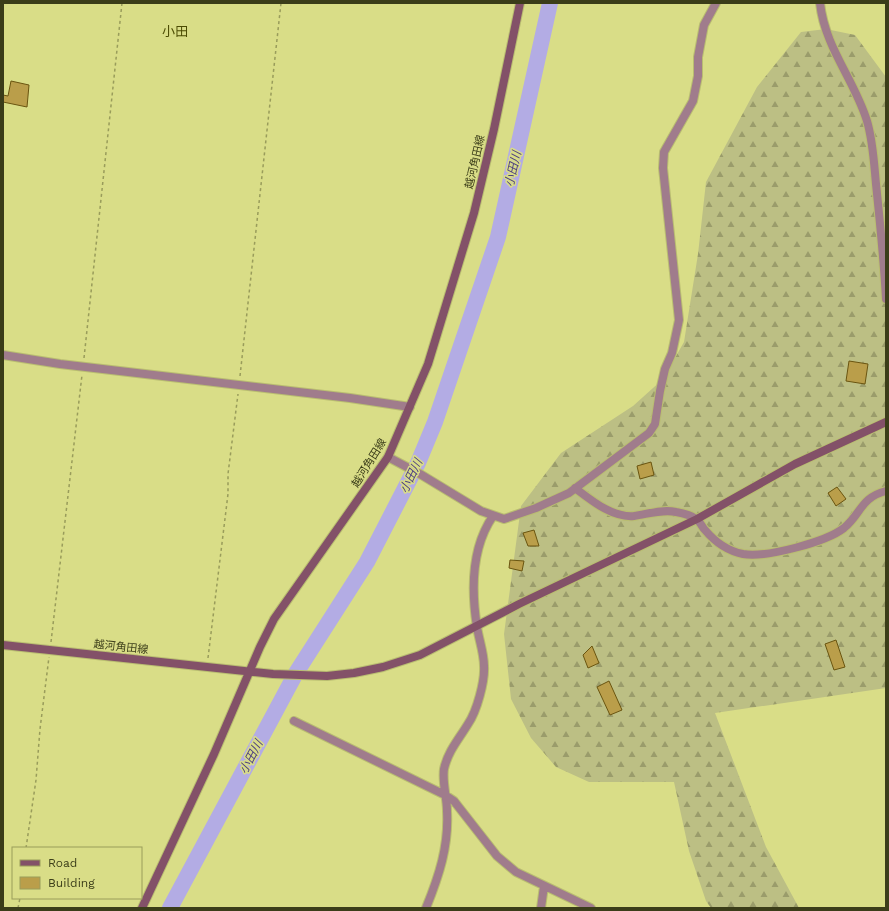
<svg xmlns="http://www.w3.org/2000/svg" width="889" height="911" font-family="'Work Sans','Noto Sans JP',sans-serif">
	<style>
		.forest { fill: url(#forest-firs) }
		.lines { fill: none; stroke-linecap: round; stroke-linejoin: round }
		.river { stroke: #b3ace4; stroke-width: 16 }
		.building { fill: #ba9e4a; stroke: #6a5510 }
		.street-casing { stroke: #b9bd71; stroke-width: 10 }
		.secondary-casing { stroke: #b9bd71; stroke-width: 10 }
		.path { stroke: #999c5b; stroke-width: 1.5; stroke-dasharray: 3 3; stroke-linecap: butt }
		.street { stroke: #a07c8c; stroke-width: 8 }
		.secondary { stroke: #835168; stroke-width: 8 }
		.labels { text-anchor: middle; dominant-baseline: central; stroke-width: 3; stroke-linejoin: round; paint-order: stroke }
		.street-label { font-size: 11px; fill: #3b3d19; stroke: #d9dd87 }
		.water-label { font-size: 12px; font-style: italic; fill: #4d3f83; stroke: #d9dd87 }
		.quarter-label { font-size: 13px; fill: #4b4b02; stroke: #d9dd87 }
	</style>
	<defs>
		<pattern id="forest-firs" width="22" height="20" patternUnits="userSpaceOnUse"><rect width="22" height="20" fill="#bcbf84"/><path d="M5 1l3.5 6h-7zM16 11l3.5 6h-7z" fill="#9a9c6b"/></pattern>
	</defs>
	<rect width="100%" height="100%" fill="#d9dd87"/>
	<!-- forest -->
	<path class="forest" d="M826,29L855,35L886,77V688L715,713L766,847L799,908H711L706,901L689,851L674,782H589L556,767L531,738L511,699L504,634L521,506L561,453L633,406L663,379L684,342L698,254L706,182L757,87L801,32Z"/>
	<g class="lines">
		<!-- river -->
		<path class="river" d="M170,908L296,673L367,562L418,463L435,422L498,237L550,3"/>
	</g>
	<!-- building -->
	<path class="building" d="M11,81L29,85L27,107L3,102V95L8,96Z
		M849,361L868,364L865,384L846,381Z
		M651,462L654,475L640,479L637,466Z
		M837,487L846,499L836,506L828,493Z
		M534,530L539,546H528L523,533Z
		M510,560L524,561L522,571L509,568Z
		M836,640L845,667L834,670L825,644Z
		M592,646L599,663L588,668L583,655Z
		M609,681L622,710L610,715L597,687Z"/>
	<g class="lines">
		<!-- street casing -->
		<g class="street-casing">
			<path id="street" d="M820,3C825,48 854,79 867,121C873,141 874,163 876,184C880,222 884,261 886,299
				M3,355L60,364L350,398L410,407
				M388,457L420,474L481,511L504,519L536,508L569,493L649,433L655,424L660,391L665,369L672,353L679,320L663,168L664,152L693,101L698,76V57L704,25L716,3
				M575,488C591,500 612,518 634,516C648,514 662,509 676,512C682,513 691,515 696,519C700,521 702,527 705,530C715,542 728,551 743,554C766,558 826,542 844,528C862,513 860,498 886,491
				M294,721L445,795L454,801L497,856L516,872L591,908
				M426,908C439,876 449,846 447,811C447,798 442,782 444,769C448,751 459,739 468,724C477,711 485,681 484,666C484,653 479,640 477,627C471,589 471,548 493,516
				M541,908L544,886"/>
		</g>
		<!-- secondary casing -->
		<g class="secondary-casing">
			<path id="secondary" d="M3,645L273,674L327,676L354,673L383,667L420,655L519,604L697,519L795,464L886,422
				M142,908L214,754L260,647L274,619L388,457L428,364L474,213L494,129L520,3"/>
		</g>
		<!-- path -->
		<path class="path" d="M84,358L122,3
			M240,376L281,3
			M51,642L82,375
			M208,658L228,494V474L238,394
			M26,848L36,780L40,729L49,657
			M18,908L20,898"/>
		<!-- street -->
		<use href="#street" class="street"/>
		<!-- secondary -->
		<use href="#secondary" class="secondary"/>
	</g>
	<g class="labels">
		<!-- street labels -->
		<g class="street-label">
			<text transform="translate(475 162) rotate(-77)">越河角田線</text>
			<text transform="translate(369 463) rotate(-58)">越河角田線</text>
			<text transform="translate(121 647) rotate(6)">越河角田線</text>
		</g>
		<!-- water labels -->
		<g class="water-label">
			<text transform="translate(513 169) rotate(-77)">小田川</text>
			<text transform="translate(411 476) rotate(-64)">小田川</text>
			<text transform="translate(251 757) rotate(-62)">小田川</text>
		</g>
		<!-- quarter labels -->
		<g class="quarter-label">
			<text x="175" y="31">小田</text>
		</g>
	</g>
	<!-- border -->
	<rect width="889" height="911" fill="none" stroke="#3b3d19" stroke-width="8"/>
	<!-- legend -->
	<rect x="12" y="847" width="130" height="52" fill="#d9dd87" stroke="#9a9d5b"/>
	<rect x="20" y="860" width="20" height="6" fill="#835168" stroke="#9a9d5b"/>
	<text x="48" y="867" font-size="12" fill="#3b3d19">Road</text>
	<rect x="20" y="877" width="20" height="12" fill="#ba9e4a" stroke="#9a9d5b"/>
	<text x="48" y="887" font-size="12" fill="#3b3d19">Building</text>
</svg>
